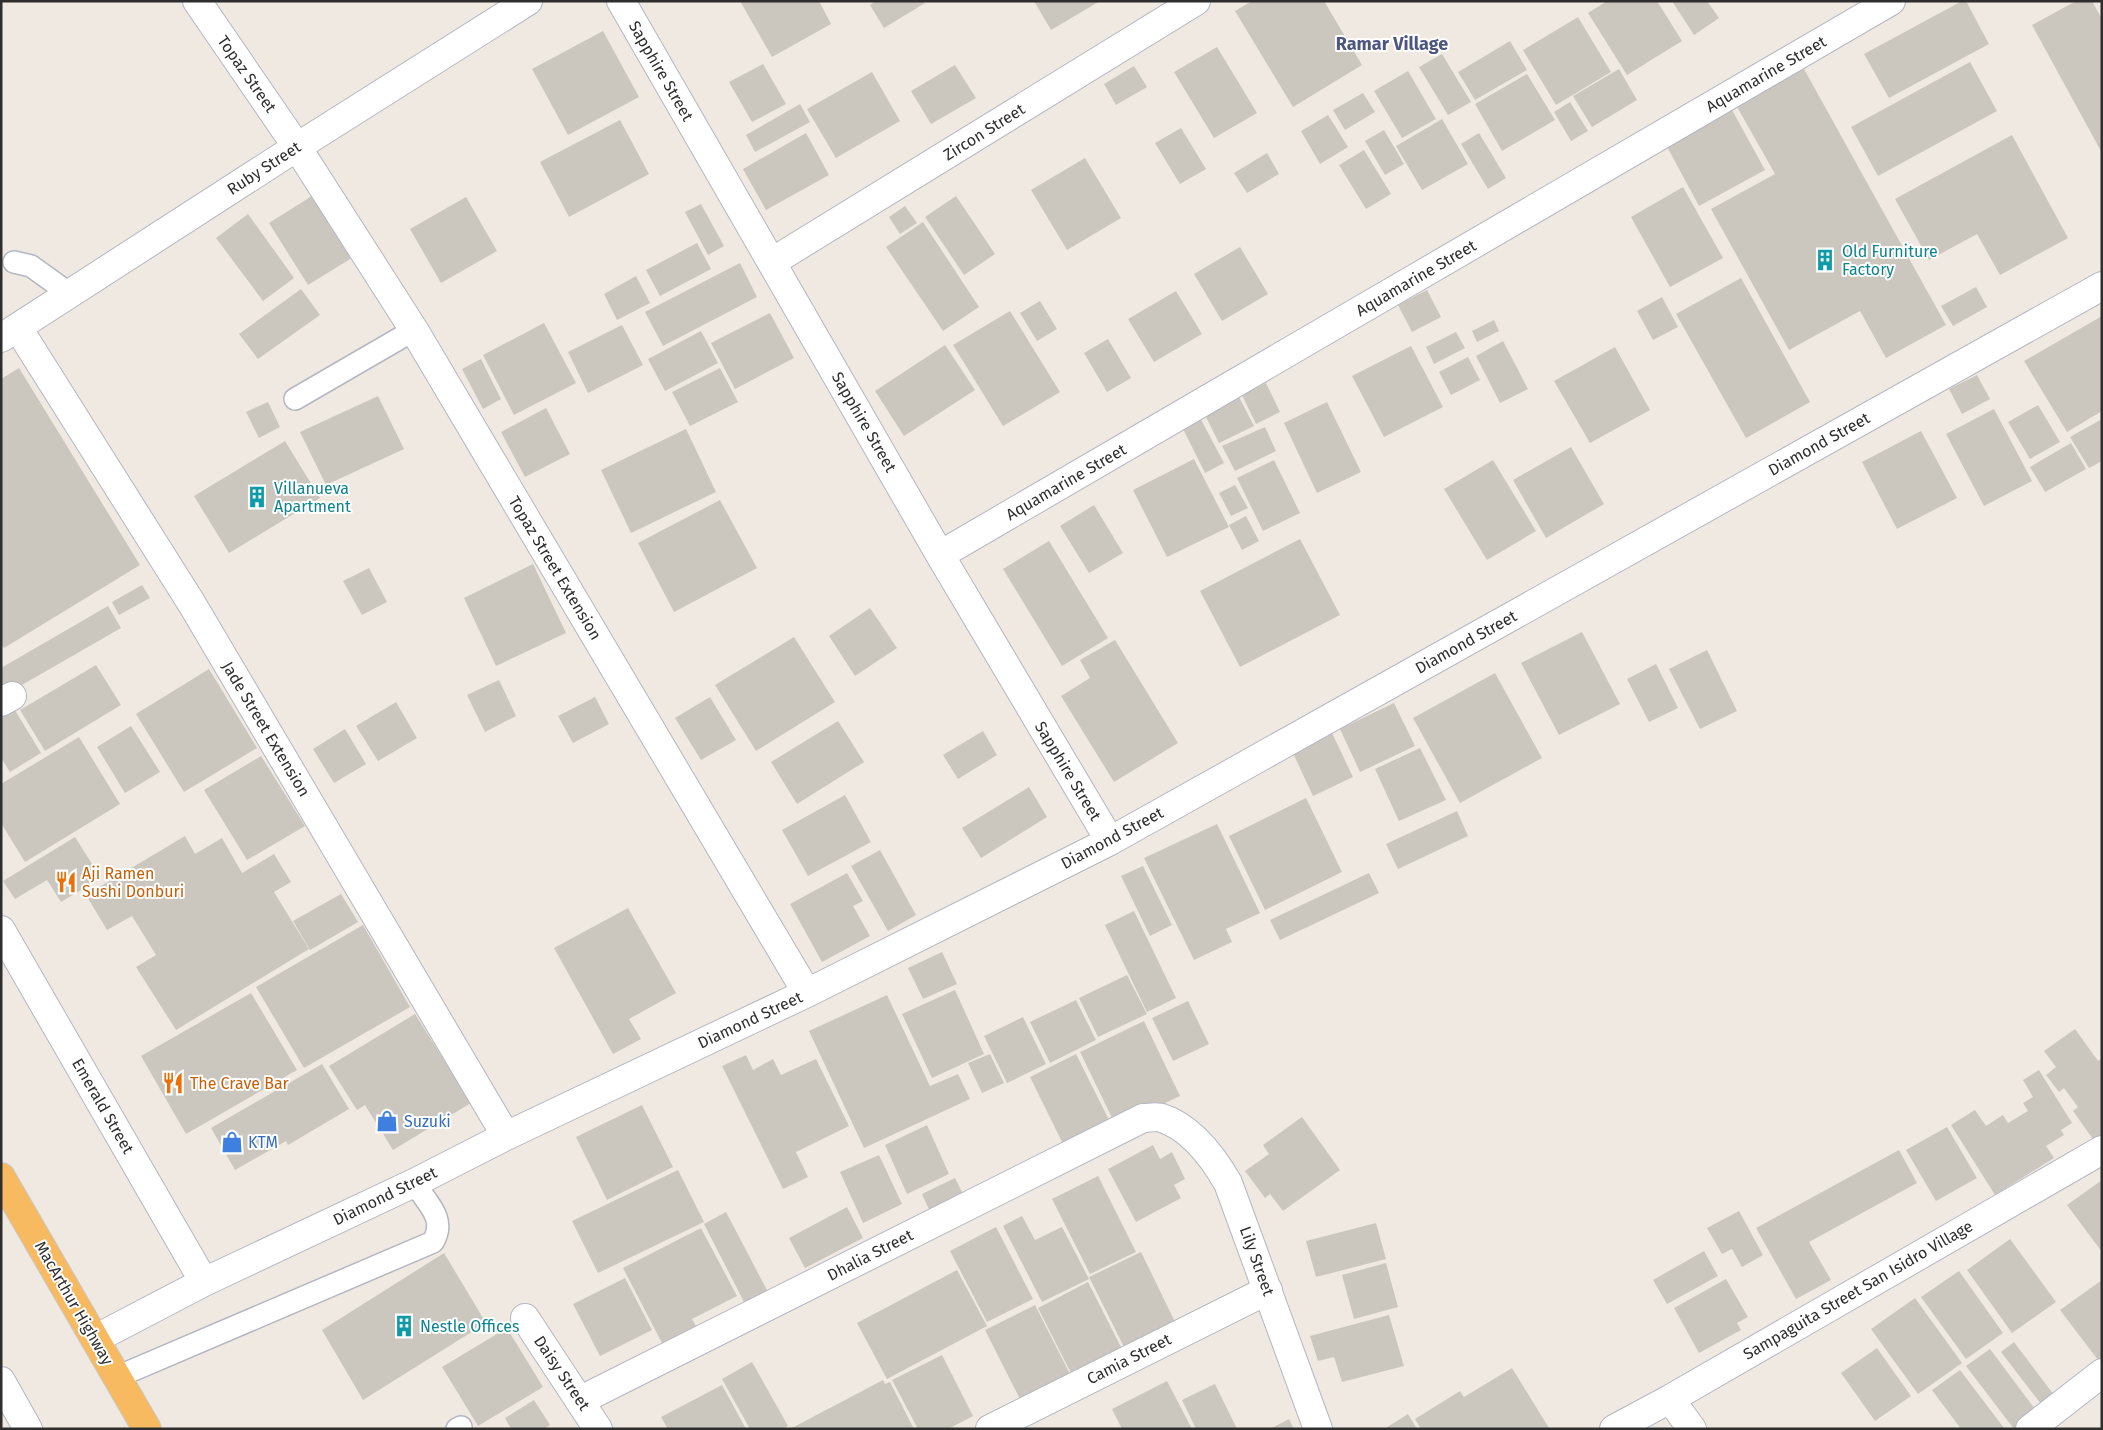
<svg xmlns="http://www.w3.org/2000/svg" width="2103" height="1430" font-family="'Fira Sans',sans-serif">
	<style>
		.building { fill: #cbc7bf }
		.lines { fill: none; stroke-linecap: round; stroke-linejoin: round }
		.service-casing { stroke: #b4b7c1; stroke-width: 24 }
		.minor-casing { stroke: #b4b7c1; stroke-width: 30 }
		.trunk-casing { stroke: #c9c9c9; stroke-width: 30 }
		.service { stroke: #fff; stroke-width: 21 }
		.minor { stroke: #fff; stroke-width: 28 }
		.trunk { stroke: #f8ba60; stroke-width: 28 }
		.labels { text-anchor: middle; dominant-baseline: central; stroke-width: 4; stroke-linejoin: round; paint-order: stroke }
		.street-label { font-size: 16px; fill: #2e2e2e; stroke: #fff }
		.culture-label { font-size: 16px; fill: #0d838f; stroke: #fff; text-anchor: start }
		.food-label { font-size: 16px; fill: #c56008; stroke: #fff; text-anchor: start }
		.shop-label { font-size: 16px; fill: #366cbe; stroke: #fff; text-anchor: start }
		.neighbourhood-label { font-size: 18px; font-weight: bold; fill: #4d5680; stroke: #fff }
	</style>
	<rect width="100%" height="100%" fill="#efe9e1"/>
	<!-- building -->
	<path class="building" d="M740,1H819L831,24L772,57Z
		M876,1H924L925,3L884,28L870,5Z
		M1034,1H1100L1051,30Z
		M1252,1H1324L1362,65L1293,107L1235,11Z
		M1607,1H1657L1682,41L1627,75L1588,13Z
		M1672,1H1707L1719,18L1694,35Z
		M1962,1H1966L1989,44L1889,98L1864,54Z
		M2076,1H2092L2102,19V153L2032,25Z
		M1578,17L1611,72L1556,105L1523,50Z
		M603,31L639,97L568,135L532,69Z
		M1510,41L1527,70L1475,100L1458,72Z
		M1217,47L1257,113L1214,138L1174,72Z
		M1442,54L1471,102L1448,115L1419,67Z
		M1970,62L1997,111L1878,176L1851,127Z
		M763,64L786,104L752,122L729,82Z
		M955,65L976,98L931,124L911,91Z
		M1134,66L1147,87L1116,105L1104,84Z
		M1619,69L1637,100L1592,127L1573,96Z
		M1804,69L1946,325L1886,358L1860,311L1789,350L1711,209L1775,174L1736,105Z
		M1408,71L1436,119L1402,138L1374,91Z
		M872,72L900,121L836,158L807,109Z
		M1527,74L1555,120L1502,151L1475,104Z
		M1363,93L1375,112L1345,130L1333,110Z
		M1570,102L1588,131L1571,141L1554,112Z
		M800,104L810,122L755,152L746,135Z
		M1731,108L1765,170L1699,206L1665,143Z
		M1328,115L1348,147L1320,164L1301,131Z
		M1442,119L1468,164L1422,190L1396,146Z
		M620,120L649,174L569,217L540,162Z
		M1181,128L1206,169L1180,184L1155,143Z
		M1384,130L1404,164L1385,175L1365,141Z
		M806,133L829,175L766,210L743,169Z
		M1479,133L1506,178L1488,189L1461,144Z
		M2012,135L2068,238L2000,275L1977,234L1929,260L1895,199Z
		M1364,150L1391,194L1366,209L1339,165Z
		M1267,153L1279,174L1247,193L1234,173Z
		M1085,158L1121,218L1067,250L1031,190Z
		M1683,187L1723,258L1670,287L1631,217Z
		M315,194L355,256L308,285L269,223Z
		M956,196L995,254L964,275L925,217Z
		M466,197L497,251L441,283L410,229Z
		M701,204L724,246L708,255L685,212Z
		M905,206L917,223L900,234L889,217Z
		M248,214L294,278L263,301L216,238Z
		M923,222L979,307L943,331L886,247Z
		M697,243L711,269L660,296L646,270Z
		M1240,247L1268,294L1222,321L1194,274Z
		M740,263L757,297L663,346L645,312Z
		M636,276L650,303L617,320L604,294Z
		M1741,278L1810,402L1746,438L1676,314Z
		M1976,287L1987,307L1953,326L1941,306Z
		M301,289L320,315L258,359L239,334Z
		M1427,290L1441,317L1412,332L1398,305Z
		M1176,291L1202,334L1154,362L1128,319Z
		M1662,297L1678,327L1653,340L1637,311Z
		M1040,301L1057,329L1037,341L1020,313Z
		M1010,311L1060,392L1003,426L953,345Z
		M770,313L794,358L735,389L711,343Z
		M2102,316V411L2067,432L2024,361Z
		M1494,320L1499,331L1477,342L1472,331Z
		M544,323L576,383L514,415L483,355Z
		M622,325L643,365L588,393L568,352Z
		M701,331L718,363L665,391L648,359Z
		M1456,332L1465,348L1434,364L1426,347Z
		M1108,339L1131,378L1107,392L1084,353Z
		M1503,341L1528,389L1500,403L1476,356Z
		M945,345L975,390L904,436L875,391Z
		M1411,346L1443,407L1384,437L1352,376Z
		M1615,347L1650,410L1590,443L1554,381Z
		M1468,357L1480,380L1451,395L1439,372Z
		M481,359L501,399L483,409L462,369Z
		M19,368L140,565L4,648L1,643V379Z
		M720,368L738,402L690,426L672,392Z
		M1977,375L1990,399L1962,414L1949,389Z
		M1266,383L1280,412L1256,424L1242,395Z
		M378,396L404,449L326,485L300,432Z
		M1239,397L1254,426L1219,443L1204,413Z
		M268,402L280,427L259,438L246,412Z
		M1327,402L1361,472L1317,493L1284,423Z
		M2038,405L2060,442L2030,459L2008,422Z
		M546,408L570,454L525,477L501,432Z
		M1994,409L2032,481L1984,506L1946,434Z
		M1197,412L1224,463L1205,473L1179,421Z
		M2102,419V461L2089,468L2070,437Z
		M1265,427L1276,451L1235,471L1222,446Z
		M686,429L716,492L631,533L601,470Z
		M1921,431L1957,498L1897,529L1862,462Z
		M285,441L320,498L229,553L194,496Z
		M2071,443L2086,469L2045,492L2030,467Z
		M1571,447L1604,504L1546,538L1513,480Z
		M1194,459L1229,527L1167,557L1133,490Z
		M1274,460L1300,513L1263,531L1237,478Z
		M1493,460L1536,531L1487,560L1444,489Z
		M1235,485L1248,508L1231,516L1219,493Z
		M720,500L757,568L674,612L638,543Z
		M1094,505L1123,553L1089,573L1060,526Z
		M1246,516L1259,541L1242,550L1229,525Z
		M1300,539L1340,615L1240,667L1200,591Z
		M1049,541L1108,638L1062,666L1003,569Z
		M533,564L566,633L496,666L464,598Z
		M369,568L387,602L362,615L343,581Z
		M142,585L150,598L119,615L112,602Z
		M108,606L121,628L1,697V668Z
		M870,608L897,648L855,676L829,636Z
		M1582,632L1620,704L1559,735L1521,663Z
		M794,637L835,702L756,751L715,685Z
		M1115,640L1178,743L1114,782L1061,696L1090,678L1080,660Z
		M1707,650L1737,711L1700,729L1669,669Z
		M1656,664L1678,708L1649,722L1627,679Z
		M96,665L121,705L45,751L20,710Z
		M209,669L257,748L184,792L136,714Z
		M1495,673L1542,758L1460,803L1413,718Z
		M499,680L516,716L485,732L467,695Z
		M595,697L609,724L573,743L558,716Z
		M710,697L736,740L701,760L675,718Z
		M396,702L417,738L378,761L356,726Z
		M1394,703L1415,746L1360,772L1340,729Z
		M13,707L41,753L10,772L1,758V715Z
		M838,721L864,762L797,804L771,762Z
		M131,726L160,772L125,793L97,747Z
		M345,729L366,764L334,783L313,749Z
		M983,731L997,755L958,779L943,755Z
		M1332,733L1353,777L1313,796L1292,751Z
		M79,737L120,804L25,862L1,823V784Z
		M1420,748L1446,800L1399,821L1375,769Z
		M261,756L305,826L247,860L204,790Z
		M1029,787L1047,817L981,858L962,828Z
		M845,795L871,842L808,876L782,830Z
		M1306,798L1342,872L1265,910L1229,836Z
		M1457,811L1468,836L1398,869L1386,844Z
		M1217,824L1260,913L1226,929L1232,942L1194,960L1144,858Z
		M185,836L195,854L222,838L242,873L274,854L291,882L274,892L309,949L176,1030L136,967L156,955L132,916L107,930L86,895Z
		M75,837L101,878L61,902L47,880L15,899L3,881Z
		M880,850L916,915L888,931L851,866Z
		M1143,866L1172,925L1150,936L1121,876Z
		M847,873L863,901L853,906L870,936L822,962L790,904Z
		M1369,873L1379,893L1280,940L1270,920Z
		M341,894L358,922L310,950L293,921Z
		M628,908L676,993L629,1019L641,1039L613,1054L554,948Z
		M1134,911L1176,998L1147,1012L1105,925Z
		M363,925L410,1007L304,1068L256,987Z
		M942,952L957,984L923,999L908,968Z
		M1127,975L1147,1014L1098,1037L1079,998Z
		M955,990L984,1054L932,1078L902,1014Z
		M251,993L297,1070L186,1134L141,1056Z
		M887,995L930,1086L958,1074L970,1099L864,1148L809,1031Z
		M1076,1000L1096,1040L1050,1063L1030,1022Z
		M1188,1001L1209,1044L1173,1061L1152,1018Z
		M415,1014L471,1103L393,1150L365,1105L357,1110L329,1066Z
		M1023,1017L1046,1064L1007,1083L984,1036Z
		M1144,1021L1180,1096L1116,1126L1080,1052Z
		M2075,1029L2098,1061L2102,1058V1137L2095,1142L2073,1111L2078,1107L2064,1088L2059,1092L2046,1075L2056,1067L2044,1051Z
		M990,1054L1004,1083L982,1093L968,1063Z
		M1076,1054L1112,1126L1065,1148L1030,1077Z
		M746,1055L753,1070L773,1059L781,1075L816,1059L849,1126L796,1152L808,1177L783,1189L722,1066Z
		M322,1064L349,1109L288,1145L286,1141L235,1170L211,1128Z
		M2039,1070L2072,1123L2061,1130L2064,1135L2046,1146L2054,1158L1995,1195L1951,1125L1975,1110L1986,1126L2003,1115L2008,1123L2028,1111L2023,1103L2033,1097L2023,1080Z
		M642,1105L673,1167L607,1200L576,1137Z
		M1302,1117L1340,1170L1283,1211L1270,1194L1265,1198L1245,1171L1269,1154L1263,1145Z
		M927,1125L949,1174L907,1194L885,1145Z
		M1947,1127L1977,1178L1936,1201L1906,1150Z
		M1153,1145L1160,1159L1172,1152L1185,1179L1174,1185L1181,1198L1136,1222L1108,1169Z
		M1899,1150L1917,1183L1809,1242L1831,1280L1796,1299L1756,1228Z
		M879,1155L902,1204L863,1223L840,1172Z
		M678,1170L704,1222L598,1273L572,1221Z
		M1098,1176L1136,1252L1090,1274L1052,1199Z
		M955,1178L966,1200L932,1216L922,1194Z
		M2102,1180V1252L2067,1205Z
		M847,1207L863,1238L805,1268L789,1238Z
		M1739,1211L1763,1255L1742,1267L1732,1249L1722,1254L1707,1228Z
		M726,1212L768,1292L745,1304L704,1224Z
		M1022,1216L1035,1240L1062,1227L1089,1279L1042,1302L1003,1226Z
		M1376,1223L1386,1259L1316,1277L1306,1241Z
		M996,1227L1033,1299L987,1322L950,1251Z
		M701,1228L737,1296L692,1319L696,1326L662,1343L623,1268Z
		M2010,1239L2056,1302L2012,1333L1967,1270Z
		M1704,1251L1718,1276L1667,1304L1653,1280Z
		M1141,1252L1178,1328L1127,1353L1089,1277Z
		M444,1253L486,1323L363,1400L322,1330Z
		M1386,1263L1398,1307L1354,1319L1342,1275Z
		M957,1270L987,1326L887,1379L857,1323Z
		M1959,1271L2003,1333L1966,1359L1921,1297Z
		M625,1278L652,1330L600,1356L573,1304Z
		M1726,1279L1748,1317L1737,1323L1741,1330L1699,1353L1674,1308Z
		M2102,1280V1357L2098,1360L2060,1310Z
		M1088,1282L1125,1355L1075,1381L1038,1308Z
		M1915,1298L1962,1363L1918,1394L1871,1329Z
		M1035,1305L1074,1382L1024,1407L985,1330Z
		M1389,1315L1404,1366L1342,1382L1334,1357L1318,1361L1310,1336Z
		M507,1328L543,1387L478,1426L442,1367Z
		M2014,1342L2054,1395L2041,1404L2001,1352Z
		M1877,1348L1911,1396L1875,1421L1841,1373Z
		M1990,1349L2038,1413L2017,1429H2014L1966,1366Z
		M942,1355L973,1416L948,1429H918L892,1380Z
		M752,1362L788,1426L782,1429H750L722,1379Z
		M1512,1368L1549,1428L1547,1429H1421L1415,1419L1460,1391L1464,1397Z
		M1960,1370L2004,1428L1961,1429L1932,1390Z
		M883,1380L885,1384L890,1382L914,1429H790Z
		M1167,1381L1192,1429H1122L1112,1409Z
		M1215,1384L1237,1429H1196L1182,1400Z
		M722,1385L746,1429H668L661,1417Z
		M534,1400L550,1425L544,1429H511L505,1418Z
		M1408,1414L1417,1429H1384Z
		M1289,1419L1294,1429H1270Z"/>
	<g class="lines">
		<!-- service casing -->
		<g class="service-casing">
			<path id="service" d="M14,262L31,266L70,294
				M295,399L414,330
				M117,1377L433,1242C447,1219 427,1203 414,1183
				M457,1429L461,1427"/>
		</g>
		<!-- minor casing -->
		<g class="minor-casing">
			<path id="minor" d="M197,1L297,147L414,330L807,993
				M621,1L940,555L1110,841
				M772,262L1196,1
				M18,328L192,604L506,1136
				M1,338L297,147L528,1
				M940,555L1891,1
				M1,702L12,696
				M1,930L204,1282
				M525,1318L598,1429
				M95,1339L204,1282L414,1183L506,1136L807,993L1110,841L2102,286
				M1,1381L28,1429
				M1670,1399L1692,1429
				M581,1400L1143,1118C1149,1118 1157,1116 1162,1118C1192,1128 1213,1157 1228,1183L1318,1429
				M990,1429L1268,1290
				M1614,1429L1670,1399L2102,1150
				M2030,1429L2102,1373"/>
		</g>
		<!-- trunk casing -->
		<g class="trunk-casing">
			<path id="trunk" d="M1,1177L147,1429"/>
		</g>
		<!-- service -->
		<use href="#service" class="service"/>
		<!-- minor -->
		<use href="#minor" class="minor"/>
		<!-- trunk -->
		<use href="#trunk" class="trunk"/>
	</g>
	<!-- icons -->
	<defs>
		<g id="building-bare" transform="scale(1.725)"><path d="M-4-6H4V6H1V3H-1V6H-4ZM-2.5-4.3h1.7v1.8h-1.7ZM.8-4.3h1.7v1.8H.8ZM-2.5-1h1.7V.8h-1.7ZM.8-1h1.7V.8H.8Z" fill="#0f9aa8" stroke="#fff" stroke-width="2.5" paint-order="stroke"/></g>
		<g id="restaurant-bare" transform="scale(1.725)"><path d="M-5-6h1v4h1v-4h1v4h1v-4h1v5L-1.5 .5V6h-2V.5L-5-1ZM5-6V6H3V1.5H1.5Q1.5-4 5-6Z" fill="#e8710a" stroke="#fff" stroke-width="2.5" paint-order="stroke"/></g>
		<g id="shop-bare" transform="scale(1.725)"><path d="M-5-2.5h2.3a2.7 3.5 0 0 1 5.4 0H5L5.5 6h-11ZM-1.5-2.5h3a1.5 2.3 0 0 0-3 0Z" fill="#3f7fe0" stroke="#fff" stroke-width="2.5" paint-order="stroke"/></g>
	</defs>
	<g fill-rule="evenodd">
		<use href="#building-bare" x="1825" y="260"/>
		<use href="#building-bare" x="257" y="497"/>
		<use href="#restaurant-bare" x="66" y="882"/>
		<use href="#restaurant-bare" x="173" y="1083"/>
		<use href="#shop-bare" x="387" y="1121"/>
		<use href="#shop-bare" x="232" y="1142"/>
		<use href="#building-bare" x="404" y="1326"/>
	</g>
	<g class="labels">
		<!-- street labels -->
		<g class="street-label">
			<text transform="translate(661 71) rotate(60)">Sapphire Street</text>
			<text transform="translate(247 74) rotate(55)">Topaz Street</text>
			<text transform="translate(1766 74) rotate(-30)">Aquamarine Street</text>
			<text transform="translate(984 132) rotate(-32)">Zircon Street</text>
			<text transform="translate(264 168) rotate(-33)">Ruby Street</text>
			<text transform="translate(1416 278) rotate(-30)">Aquamarine Street</text>
			<text transform="translate(864 422) rotate(60)">Sapphire Street</text>
			<text transform="translate(1819 444) rotate(-29)">Diamond Street</text>
			<text transform="translate(1066 482) rotate(-30)">Aquamarine Street</text>
			<text transform="translate(555 568) rotate(59)">Topaz Street Extension</text>
			<text transform="translate(1466 642) rotate(-29)">Diamond Street</text>
			<text transform="translate(266 729) rotate(59)">Jade Street Extension</text>
			<text transform="translate(1068 771) rotate(59)">Sapphire Street</text>
			<text transform="translate(1112 838) rotate(-28)">Diamond Street</text>
			<text transform="translate(750 1020) rotate(-25)">Diamond Street</text>
			<text transform="translate(103 1106) rotate(60)">Emerald Street</text>
			<text transform="translate(385 1196) rotate(-26)">Diamond Street</text>
			<text transform="translate(870 1255) rotate(-27)">Dhalia Street</text>
			<text transform="translate(1257 1261) rotate(70)">Lily Street</text>
			<text transform="translate(1858 1290) rotate(-30)">Sampaguita Street San Isidro Village</text>
			<text transform="translate(74 1303) rotate(60)">MacArthur Highway</text>
			<text transform="translate(1129 1359) rotate(-27)">Camia Street</text>
			<text transform="translate(562 1373) rotate(56)">Daisy Street</text>
		</g>
		<!-- culture labels -->
		<g class="culture-label">
			<text x="1842" y="251">Old Furniture<tspan x="1842" dy="18">Factory</tspan></text>
			<text x="274" y="488">Villanueva<tspan x="274" dy="18">Apartment</tspan></text>
			<text x="420" y="1326">Nestle Offices</text>
		</g>
		<!-- food labels -->
		<g class="food-label">
			<text x="82" y="873">Aji Ramen<tspan x="82" dy="18">Sushi Donburi</tspan></text>
			<text x="190" y="1083">The Crave Bar</text>
		</g>
		<!-- shop labels -->
		<g class="shop-label">
			<text x="404" y="1121">Suzuki</text>
			<text x="248" y="1142">KTM</text>
		</g>
		<!-- neighbourhood labels -->
		<g class="neighbourhood-label">
			<text x="1392" y="44">Ramar Village</text>
		</g>
	</g>
	<!-- border -->
	<rect width="2103" height="1430" fill="none" stroke="#2e2e2e" stroke-width="5"/>
</svg>
